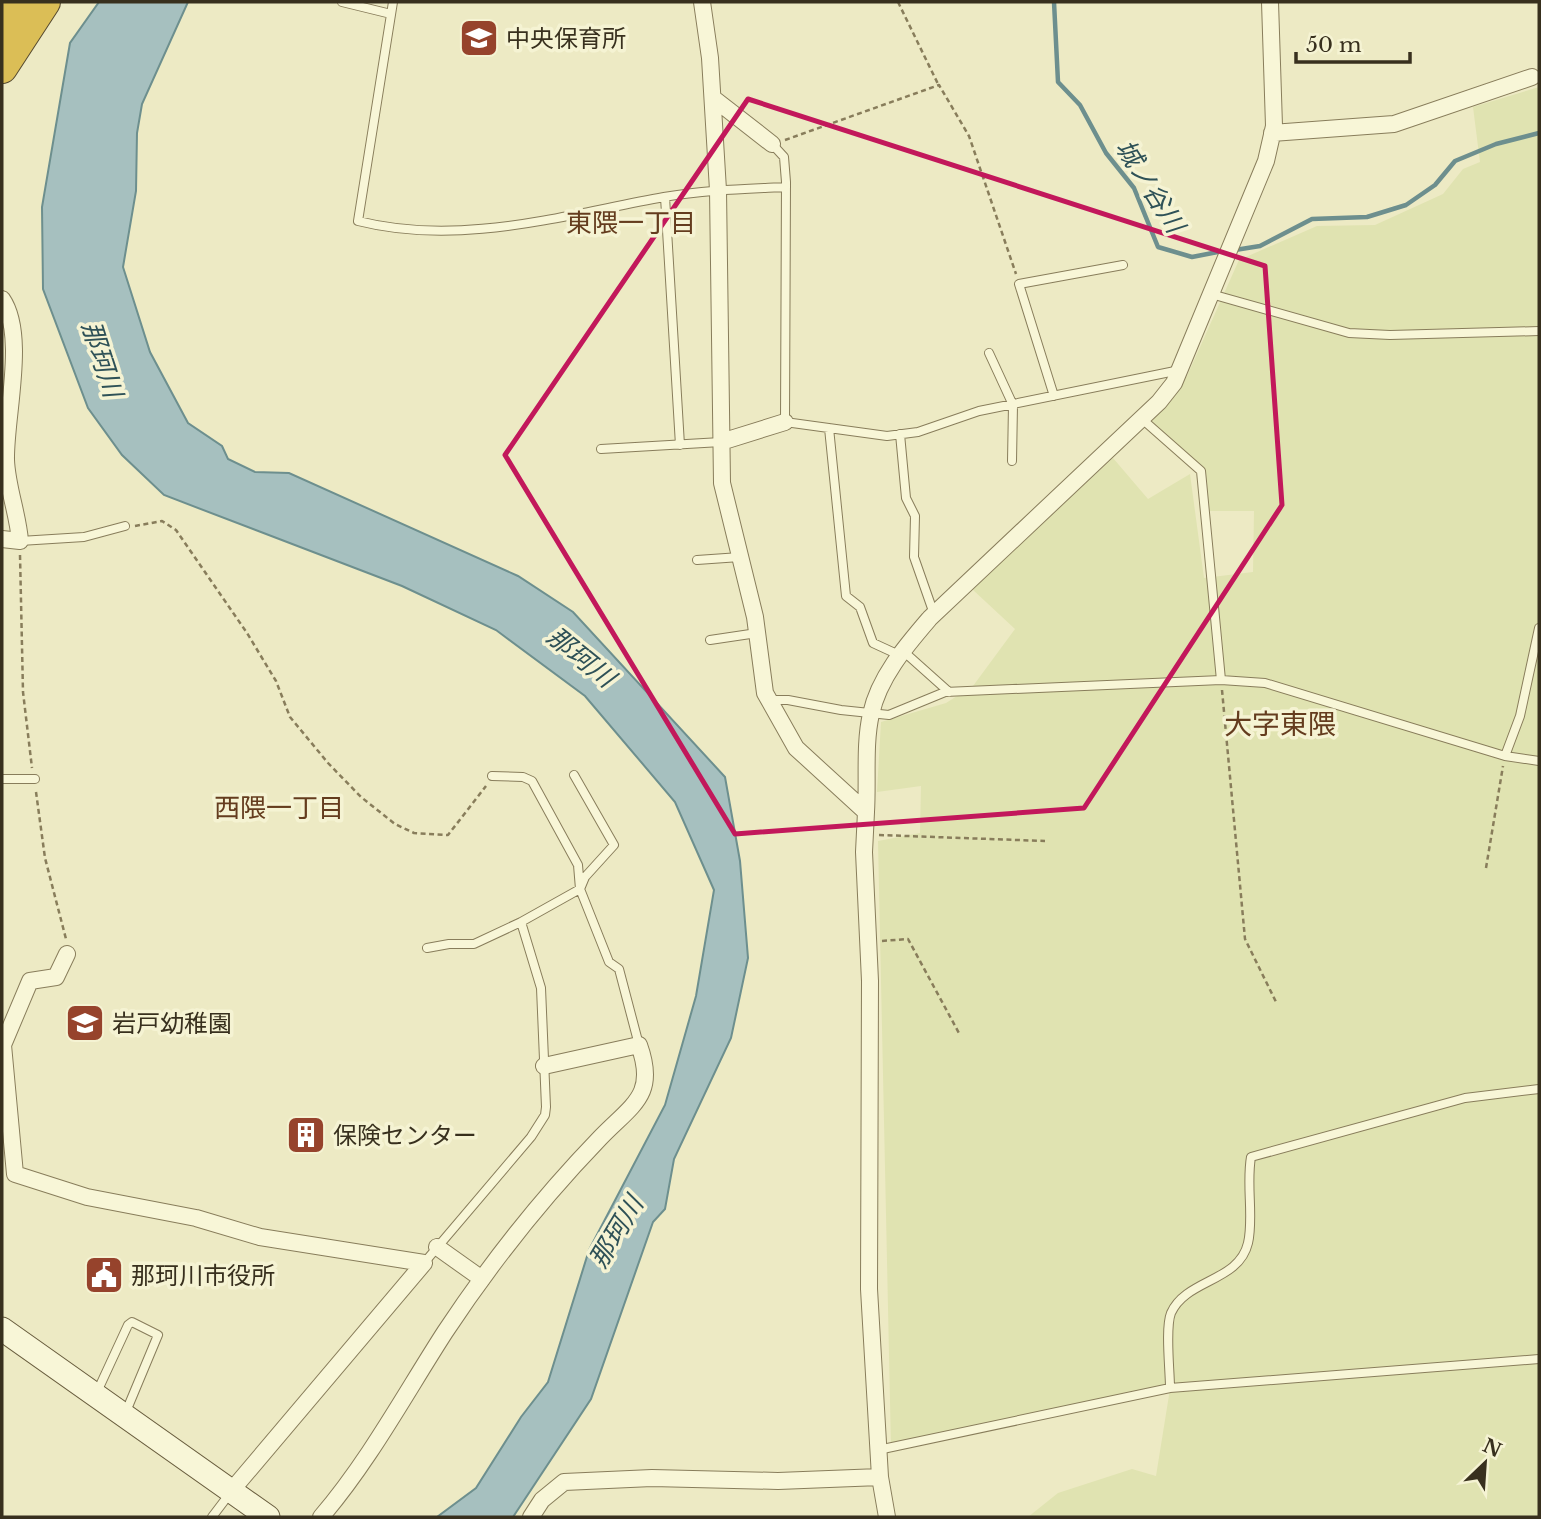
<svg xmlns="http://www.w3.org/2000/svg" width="1541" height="1519" font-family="'Libre Baskerville','Noto Sans JP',serif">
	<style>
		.farmland { fill: #e0e3b1 }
		.water { fill: #a6c0bf; stroke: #6d8f8e; stroke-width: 2 }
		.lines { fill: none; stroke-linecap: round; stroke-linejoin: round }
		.stream { stroke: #6d8f8e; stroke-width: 4.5 }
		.lane-casing { stroke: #887d5b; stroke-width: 10 }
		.street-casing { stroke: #887d5b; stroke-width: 18 }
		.secondary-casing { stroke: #695d3e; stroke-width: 25 }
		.highway-casing { stroke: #55492f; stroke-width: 32 }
		.path { stroke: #887d5b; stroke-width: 2.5; stroke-dasharray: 5 3.5; stroke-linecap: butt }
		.lane { stroke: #f8f6d7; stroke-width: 8 }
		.street { stroke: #f8f6d7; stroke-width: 16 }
		.secondary { stroke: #f8f6d7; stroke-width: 23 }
		.highway { stroke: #dbbe56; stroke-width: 30 }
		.marked { fill: none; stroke: #c2185b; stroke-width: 5; stroke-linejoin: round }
		.labels { text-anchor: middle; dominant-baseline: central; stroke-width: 7; stroke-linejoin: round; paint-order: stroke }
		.poi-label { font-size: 24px; fill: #38301e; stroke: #f5f3d3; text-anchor: start }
		.water-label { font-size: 26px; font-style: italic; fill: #2e5157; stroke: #f5f3d3 }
		.neighbourhood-label { font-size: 26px; fill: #643c1e; stroke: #f5f3d3 }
		.quarter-label { font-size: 28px; fill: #643c1e; stroke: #f5f3d3 }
	</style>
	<rect width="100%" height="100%" fill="#edeac4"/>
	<!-- farmland -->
	<path class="farmland" d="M1539,87V1517H1028L1058,1493L1132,1469L1156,1476L1170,1389L891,1448L878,841L920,833L921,786L877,792L881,722L946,703L973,686L1015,629L972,589L1113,458L1148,499L1190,474L1204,578L1253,572L1254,511H1207L1201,471L1142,419L1187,376L1239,260L1317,226L1375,225L1443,194L1463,169L1480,162L1473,107Z"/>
	<!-- water -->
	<path class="water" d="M99,2H188L142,104L137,133L136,191L123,267L150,352L188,423L222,446L228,459L255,472L289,473L518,576L573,612L725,777L740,861L748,958L731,1038L674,1159L665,1209L653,1222L591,1399L513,1517H437L476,1488L521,1417L548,1382L589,1250L665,1105L696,996L714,890L675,802L585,696L496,630L402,586L164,495L122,455L88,408L43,289L42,207L70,43Z"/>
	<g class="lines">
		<!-- stream -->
		<path class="stream" d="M1054,2L1058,82L1080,105L1106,153L1134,188L1158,247L1192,257L1223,251
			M1235,250L1260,246L1312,219L1367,217L1406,205L1435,185L1455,161L1496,144L1539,133"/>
		<!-- lane casing -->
		<g class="lane-casing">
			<path id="lane" d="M342,2L391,14
				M393,2L358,221C460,247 563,215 664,197C704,190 745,189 786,187
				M772,144L784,157L786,182L785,422L887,436L918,432L979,411L1180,370
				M665,197L680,445
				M1211,294L1349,333L1390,335L1539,331
				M989,353L1013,405L1012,461
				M1054,396L1019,284L1123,265
				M1142,419L1201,471L1221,680
				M829,428L846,596L860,607L873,643L899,655
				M900,434L906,498L915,516L914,557L934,614
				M601,449L721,442
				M20,541L84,537L125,526
				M697,560L740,557
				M710,640L757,633
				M902,650L949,692
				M769,700H788L841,710L889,715L945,692L1221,680L1265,683L1505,756L1539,761
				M1505,756L1520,716L1539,628
				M574,775L614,845L585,877L580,889L609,962L619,969L639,1045
				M2,779H35
				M427,948L449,944H474L521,922
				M424,1263L531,1137L545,1115L546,1107L541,988L521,922L580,889L578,865L532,781L523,777L492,776
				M1170,1388C1170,1370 1165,1328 1171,1313C1186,1279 1239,1282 1248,1243C1254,1218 1246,1185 1251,1157L1465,1098L1539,1089
				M97,1392L128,1325L132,1322L158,1335L125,1414
				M878,1450L1170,1388L1539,1359
				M212,1517L231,1492"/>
		</g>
		<!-- street casing -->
		<g class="street-casing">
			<path id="street" d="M702,2L710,58L718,190L722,483L755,617L765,693L796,748L866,812L864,852L870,981L869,1289L880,1477L887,1517
				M713,98L772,144
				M1272,133L1394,124L1532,77
				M2,299C27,335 5,417 6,460C7,487 18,514 20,541L2,539
				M721,442L785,422
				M866,812C868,781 864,744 871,714C879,677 906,646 930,618L1159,402L1174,383L1266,161L1274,126L1270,2
				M67,954L56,977L30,981L3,1045L15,1174L87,1197L196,1218L260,1237L424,1263
				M437,1247L482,1279
				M232,1490L424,1263
				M321,1517C369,1461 405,1394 445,1332C490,1264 543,1197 600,1138C633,1104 657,1095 639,1045L544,1066
				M531,1517L542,1500L564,1482L652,1478L778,1481L880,1477"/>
		</g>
		<!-- secondary casing -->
		<g class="secondary-casing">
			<path id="secondary" d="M2,1329L268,1517"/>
		</g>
		<!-- highway casing -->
		<g class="highway-casing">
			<path id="highway" d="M2,25L18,2
				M2,68L45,2"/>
		</g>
		<!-- path -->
		<path class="path" d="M898,2L938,84
			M785,140L939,85L969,136L1016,274
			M135,526L162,521L176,530L247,633L276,681L290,717L328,763L361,797L395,824L414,833L448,835L486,786
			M20,555L23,692L32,768
			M1222,690L1245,939L1277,1004
			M36,792L45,858L66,939
			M879,835L1045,841
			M1486,868L1503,766
			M882,941L908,939L960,1035"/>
		<!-- lane -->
		<use href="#lane" class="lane"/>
		<!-- street -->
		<use href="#street" class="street"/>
		<!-- secondary -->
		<use href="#secondary" class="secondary"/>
		<!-- highway -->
		<use href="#highway" class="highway"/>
	</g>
	<!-- marked area -->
	<path class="marked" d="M748,99L1265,266L1282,505L1084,808L735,834L505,455Z"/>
	<!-- icons -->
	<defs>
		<g id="school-square" transform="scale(2.0125)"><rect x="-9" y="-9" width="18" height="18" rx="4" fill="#96432c" stroke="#f5f3d3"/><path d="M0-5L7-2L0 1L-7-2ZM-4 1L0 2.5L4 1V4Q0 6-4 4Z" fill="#fff"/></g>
		<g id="building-square" transform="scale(2.0125)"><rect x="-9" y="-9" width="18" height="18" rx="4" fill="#96432c" stroke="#f5f3d3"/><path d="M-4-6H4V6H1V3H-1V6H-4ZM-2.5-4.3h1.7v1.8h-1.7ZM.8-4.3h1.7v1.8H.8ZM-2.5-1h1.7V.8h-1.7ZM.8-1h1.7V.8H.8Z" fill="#fff"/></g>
		<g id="civic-square" transform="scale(2.0125)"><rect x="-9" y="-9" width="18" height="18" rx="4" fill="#96432c" stroke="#f5f3d3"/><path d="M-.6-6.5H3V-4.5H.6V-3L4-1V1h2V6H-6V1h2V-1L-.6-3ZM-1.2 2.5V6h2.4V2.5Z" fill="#fff"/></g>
	</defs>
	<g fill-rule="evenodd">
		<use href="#school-square" x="479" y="38"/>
		<use href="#school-square" x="85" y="1023"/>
		<use href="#building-square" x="306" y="1135"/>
		<use href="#civic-square" x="104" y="1275"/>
	</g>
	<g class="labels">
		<!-- poi labels -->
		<g class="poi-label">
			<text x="506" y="38">中央保育所</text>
			<text x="112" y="1023">岩戸幼稚園</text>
			<text x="333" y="1135">保険センター</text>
			<text x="131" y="1275">那珂川市役所</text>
		</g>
		<!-- water labels -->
		<g class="water-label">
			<text transform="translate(1150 186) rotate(58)">城ノ谷川</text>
			<text transform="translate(102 359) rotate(72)">那珂川</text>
			<text transform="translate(581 657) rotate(39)">那珂川</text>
			<text transform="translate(616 1232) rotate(-59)">那珂川</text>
		</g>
		<!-- neighbourhood labels -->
		<g class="neighbourhood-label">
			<text x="631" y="223">東隈一丁目</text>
			<text x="279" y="808">西隈一丁目</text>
		</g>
		<!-- quarter labels -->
		<g class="quarter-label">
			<text x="1280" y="724">大字東隈</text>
		</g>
	</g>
	<!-- border -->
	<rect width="1541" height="1519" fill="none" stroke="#38301e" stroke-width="7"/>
	<!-- north arrow -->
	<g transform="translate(1485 1463) rotate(25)" stroke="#f5f3d3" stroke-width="5" paint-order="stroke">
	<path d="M0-5L12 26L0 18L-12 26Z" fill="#38301e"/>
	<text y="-10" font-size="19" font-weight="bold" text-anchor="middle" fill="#38301e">N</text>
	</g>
	<!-- scale -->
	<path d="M1296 52v10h114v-10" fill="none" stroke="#38301e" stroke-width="3.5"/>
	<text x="1306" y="52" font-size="21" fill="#38301e" stroke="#f5f3d3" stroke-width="5" paint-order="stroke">50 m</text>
</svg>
